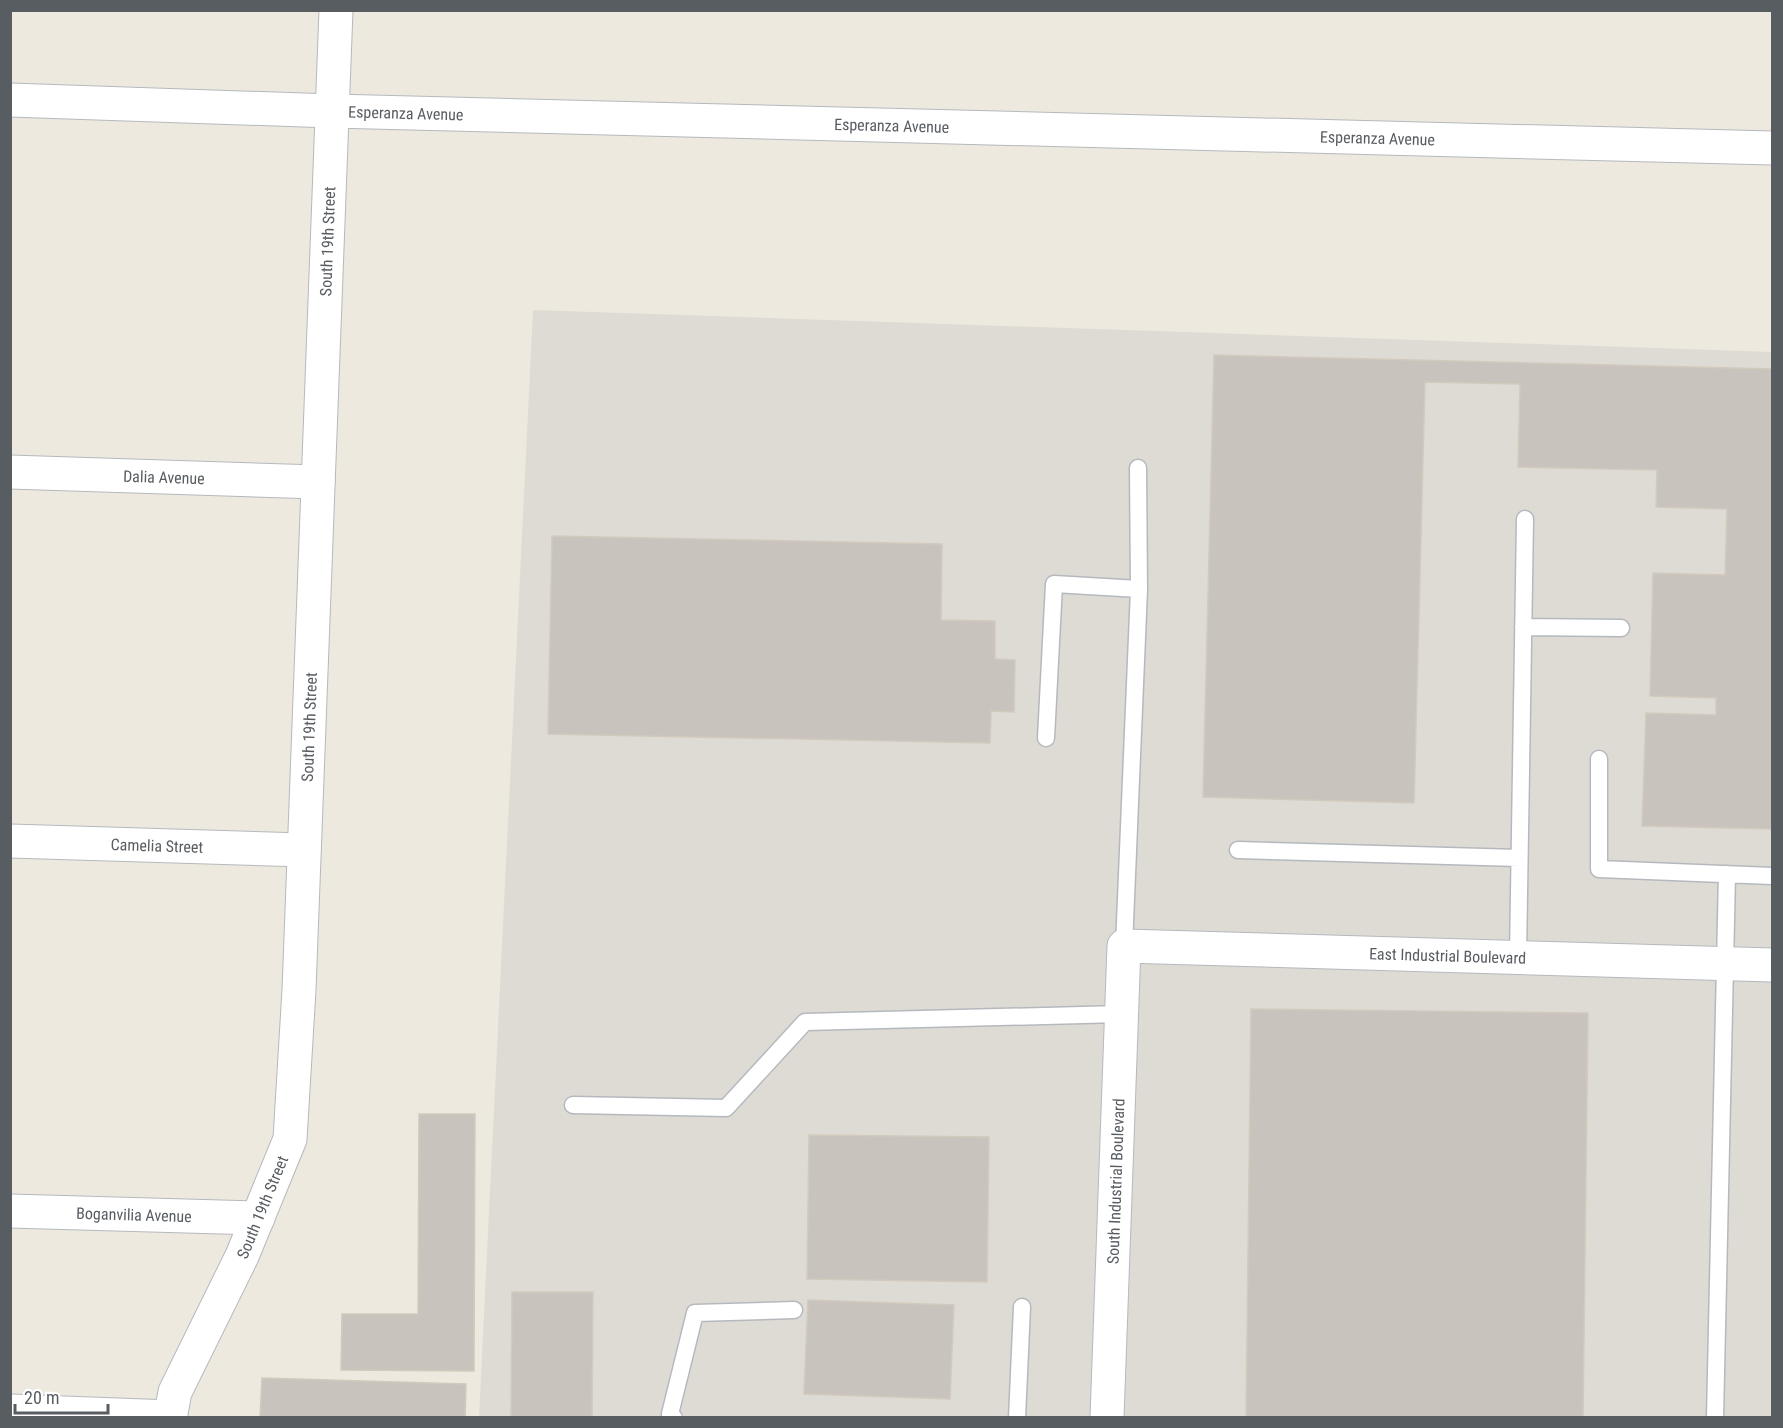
<svg xmlns="http://www.w3.org/2000/svg" width="1783" height="1428" font-family="'Roboto Condensed',sans-serif">
	<style>
		.industrial { fill: #dddbd4 }
		.building { fill: #c8c3bc; stroke: #d2cabd; stroke-width: 1.5 }
		.lines { fill: none; stroke-linecap: round; stroke-linejoin: round }
		.service-casing { stroke: #b5b9be; stroke-width: 19 }
		.minor-casing { stroke: #b5b9be; stroke-width: 35 }
		.service { stroke: #fff; stroke-width: 16 }
		.minor { stroke: #fff; stroke-width: 33 }
		.labels { text-anchor: middle; dominant-baseline: central; stroke-width: 5; stroke-linejoin: round; paint-order: stroke }
		.street-label { font-size: 16px; fill: #585d62; stroke: #fff }
	</style>
	<rect width="100%" height="100%" fill="#ede9df"/>
	<!-- industrial -->
	<path class="industrial" d="M533,310L1772,352V1417L479,1418Z"/>
	<!-- building -->
	<path class="building" d="M1214,355L1772,369V829L1642,826L1646,713L1716,715V698L1650,696L1653,573L1725,575L1727,509L1656,507L1657,470L1518,467L1520,384L1425,382L1414,803L1203,797Z
		M552,536L942,544L941,620L995,621V659L1015,660L1014,712L991,711L990,743L548,734Z
		M1251,1009L1588,1013L1583,1418H1246Z
		M419,1114H475L474,1371L341,1370L342,1314H418Z
		M809,1135L989,1137L987,1282L807,1279Z
		M512,1292H593L592,1418H511Z
		M808,1300L954,1305L950,1399L804,1394Z
		M262,1378L466,1384L465,1418H260Z"/>
	<g class="lines">
		<!-- service casing -->
		<g class="service-casing">
			<path id="service" d="M1523,627L1621,628
				M1046,738L1054,584L1139,589
				M1599,759V869L1772,876
				M1238,850L1519,858
				M1124,946L1139,589L1138,468
				M1518,957L1525,519
				M573,1105L726,1108L805,1022L1121,1014
				M674,1418L670,1414L695,1313L794,1310
				M1017,1418L1022,1307
				M1715,1418L1727,874"/>
		</g>
		<!-- minor casing -->
		<g class="minor-casing">
			<g id="minor">
				<path id="s1" d="M10,100L332,111L1772,148"/>
				<path id="s2" d="M10,472L318,482"/>
				<path id="s3" d="M10,841L304,850"/>
				<path id="s4" d="M10,1211L258,1218"/>
				<path d="M10,1411L171,1417"/>
				<path id="s5" d="M170,1418L175,1392L242,1256L290,1139L299,990L336,10"/>
				<path id="s6" d="M1107,1418L1124,946L1772,965"/>
			</g>
		</g>
		<!-- service -->
		<use href="#service" class="service"/>
		<!-- minor -->
		<use href="#minor" class="minor"/>
	</g>
	<g class="labels">
		<!-- street labels -->
		<g class="street-label">
			<text stroke="none"><textPath href="#s1" startOffset="396">Esperanza Avenue</textPath></text>
			<text stroke="none"><textPath href="#s1" startOffset="882">Esperanza Avenue</textPath></text>
			<text stroke="none"><textPath href="#s1" startOffset="1368">Esperanza Avenue</textPath></text>
			<text stroke="none"><textPath href="#s5" startOffset="1203">South 19th Street</textPath></text>
			<text stroke="none"><textPath href="#s2" startOffset="154">Dalia Avenue</textPath></text>
			<text stroke="none"><textPath href="#s5" startOffset="717">South 19th Street</textPath></text>
			<text stroke="none"><textPath href="#s3" startOffset="147">Camelia Street</textPath></text>
			<text stroke="none"><textPath href="#s6" startOffset="796">East Industrial Boulevard</textPath></text>
			<text stroke="none"><textPath href="#s6" startOffset="237">South Industrial Boulevard</textPath></text>
			<text stroke="none"><textPath href="#s5" startOffset="231">South 19th Street</textPath></text>
			<text stroke="none"><textPath href="#s4" startOffset="124">Boganvilia Avenue</textPath></text>
		</g>
	</g>
	<!-- border -->
	<rect width="1783" height="1428" fill="none" stroke="#585d62" stroke-width="24"/>
	<!-- scale -->
	<path d="M15 1404v9h93v-9" fill="none" stroke="#585d62" stroke-width="3"/>
	<text x="24" y="1404" font-size="18" fill="#585d62" stroke="#ffffff" stroke-width="4.5" paint-order="stroke">20 m</text>
</svg>
